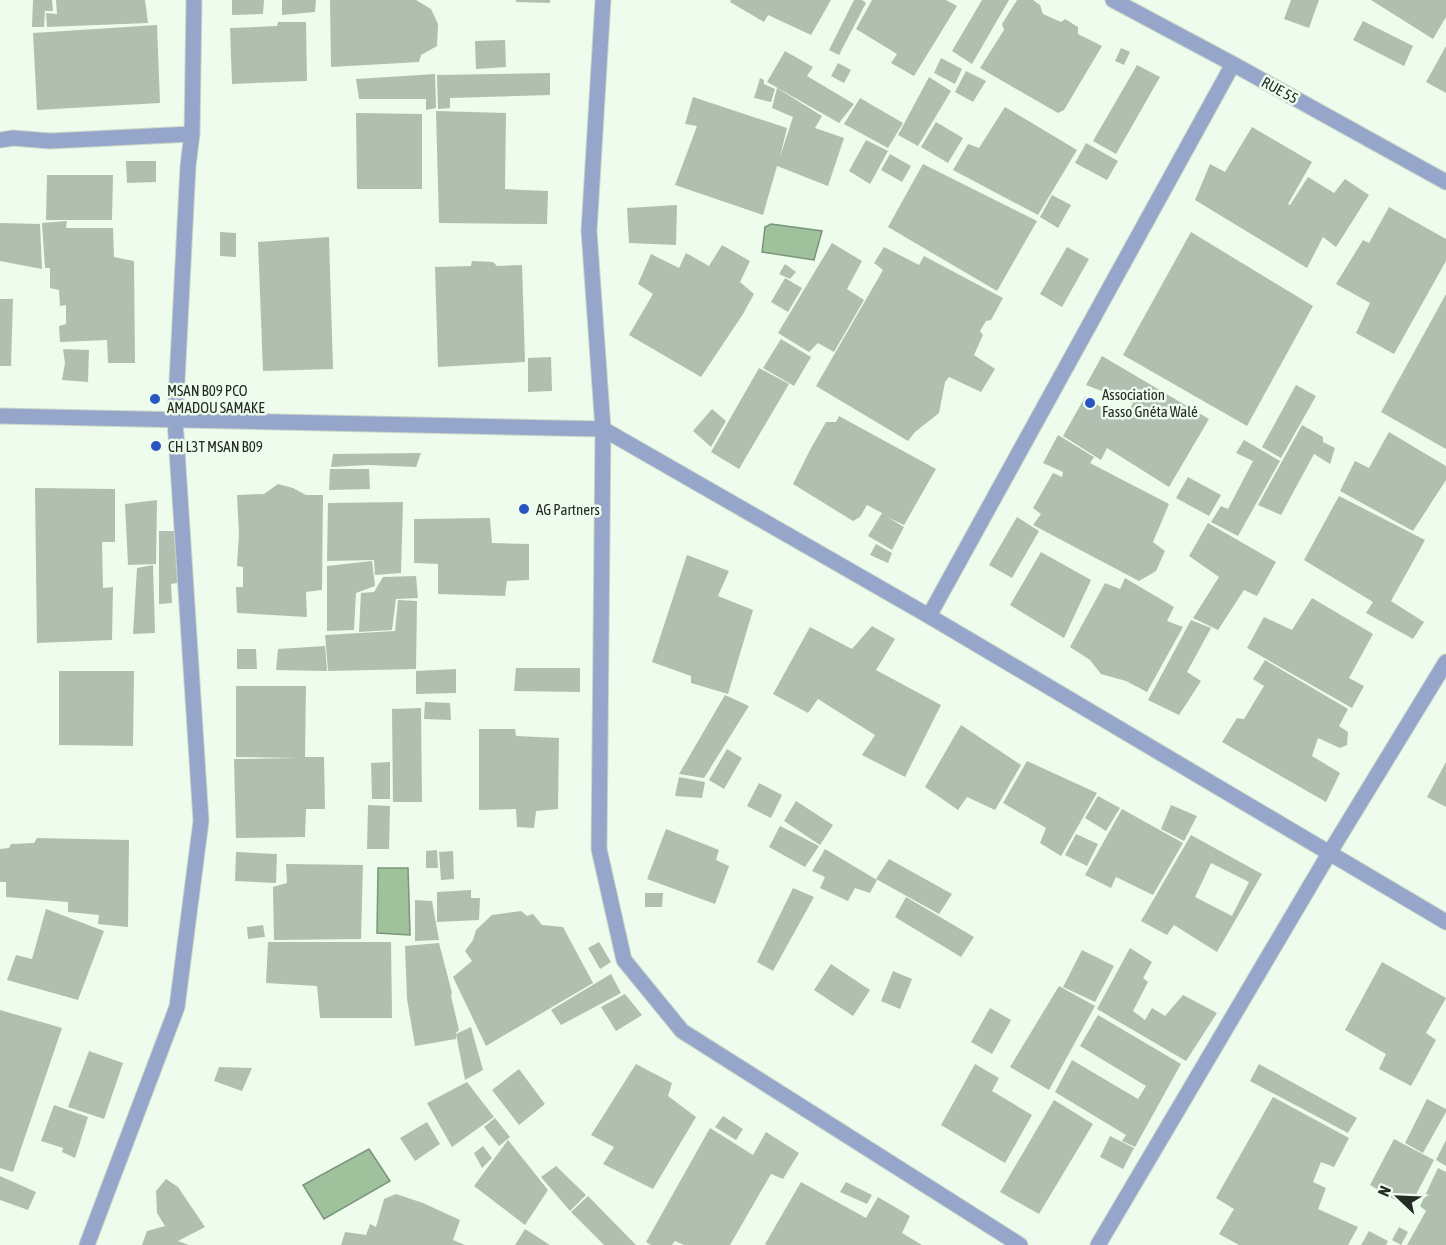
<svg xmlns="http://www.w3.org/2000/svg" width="1446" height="1245" font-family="'Asap Condensed',sans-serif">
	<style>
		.water { fill: #9fc29d; stroke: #7a9579; stroke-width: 1.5 }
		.building { fill: #b1bfb0; fill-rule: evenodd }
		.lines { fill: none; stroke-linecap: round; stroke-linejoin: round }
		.minor-casing { stroke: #c9d6c8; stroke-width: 17 }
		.minor { stroke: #95a6ca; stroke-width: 15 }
		.poi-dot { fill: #2b54c3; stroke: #edfcec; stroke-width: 2 }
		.labels { text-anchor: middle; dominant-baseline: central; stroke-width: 5; stroke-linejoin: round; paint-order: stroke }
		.street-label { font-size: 15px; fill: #252b25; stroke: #edfcec }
		.poi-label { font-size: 15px; fill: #252b25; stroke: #edfcec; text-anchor: start }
	</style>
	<rect width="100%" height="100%" fill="#edfcec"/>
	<!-- water -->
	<path class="water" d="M771,224L822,231L814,260L762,252L765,227Z
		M378,868H408L410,935L377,933Z
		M369,1149L390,1181L324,1219L303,1185Z"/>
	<!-- building -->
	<path class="building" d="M33,0H52L53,11H45L44,27H32Z
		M56,0H145L148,23L47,27L46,13L57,14Z
		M232,0H264L263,14L232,15Z
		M282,0H316L315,12L282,15Z
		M330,0H416L431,9L438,24L437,46L421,55L419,62L331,67Z
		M516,0H550V3L516,2Z
		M731,0H831L811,35L768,15L764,22L730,2Z
		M854,0H862L866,3L839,55L829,50Z
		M872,0H946L957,6L914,76L891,63L897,54L856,29Z
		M982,0H1009L972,64L952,51Z
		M1017,0H1033L1040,5L1043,14L1061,22L1065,19L1078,27V34L1102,46L1064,110L1058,113L980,68L1004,30L1002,24Z
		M1291,0H1319L1309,28L1284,19Z
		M1371,0H1446V17L1433,39Z
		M1363,21L1413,46L1404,66L1353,40Z
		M278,22H306L307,81L232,84L230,28L277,26Z
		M157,25L160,103L37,110L33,33Z
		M505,40L506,67L476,69L475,41Z
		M1446,46V93L1426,82Z
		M1121,48L1130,52L1124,65L1115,61Z
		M785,51L813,67L807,76L854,104L839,123L767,82Z
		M941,58L962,69L955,84L934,73Z
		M838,63L851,70L844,83L831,76Z
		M1137,65L1160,77L1116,154L1093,141Z
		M966,71L986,81L973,102L955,92Z
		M550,73V95L450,98V108L438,109L437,75Z
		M435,74L436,108L426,110V99H359L356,79Z
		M929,77L951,91L918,146L898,135Z
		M760,78L764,80V84L775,89L771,102L754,98Z
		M777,88L822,116L815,128L844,138L828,186L777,166L763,215L675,185L697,126L685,124L693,97L787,128L780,157L793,117L772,108Z
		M860,98L903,123L888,148L844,124Z
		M1005,107L1077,150L1038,215L953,170L968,144L979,148Z
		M436,111L506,113L505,189L548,191L547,224L439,223Z
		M356,113L422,114V189H357Z
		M936,122L963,138L948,163L921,147Z
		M1252,127L1312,162L1288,204L1290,205L1308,177L1334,193L1345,179L1369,195L1336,247L1323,237L1307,268L1195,200L1210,164L1225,172Z
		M866,140L888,151L870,184L849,171Z
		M1086,143L1118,161L1107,180L1075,163Z
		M890,154L911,166L902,182L881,170Z
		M126,161H156V182L127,183Z
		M923,164L1037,221L997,291L888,227Z
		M47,175H113L112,220H46Z
		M1052,195L1071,205L1058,228L1040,217Z
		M677,205L676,245L629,243L627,208Z
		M1389,207L1446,239V261L1394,354L1356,333L1370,303L1336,284L1363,240L1369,243Z
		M67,221L66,228H113L114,257L134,261L135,363H108L107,340L60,342L59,326L66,324V305L60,306L59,290L50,288V268H45L42,223Z
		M0,223L40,224L42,269L0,261Z
		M220,232L236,233V257L220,256Z
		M1191,232L1313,306L1247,426L1123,355Z
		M329,237L333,369L263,371L258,242Z
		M832,243L862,261L847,289L864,300L834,352L818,343L809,352L778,333Z
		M722,245L750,261L740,282L754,294L743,314L701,377L629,335L653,294L638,284L651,254L679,268L686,253L709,266Z
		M884,247L919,265L924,256L1003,298L991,320L986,321L980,331L983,335L974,355L995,369L981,392L949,377L945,382L939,413L915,432L908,441L816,386L883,270L874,263Z
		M1067,247L1089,259L1062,307L1040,294Z
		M472,261L493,262L497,266L522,265L525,362L438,367L435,267L471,266Z
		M785,264L796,272L790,279L779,274Z
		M785,278L802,288L788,312L771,302Z
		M1446,294V449L1381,412Z
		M0,299H13L11,366H0Z
		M781,339L811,357L794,386L763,368Z
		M63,349L89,350L88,382L62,380L65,363Z
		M1102,356L1209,419L1169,487L1107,448L1101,460L1063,436L1085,397L1123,421L1133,403L1086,385Z
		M551,357L552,391L528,392V358Z
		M759,368L789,384L739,469L711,452Z
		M1296,385L1316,396L1281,458L1262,447Z
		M712,409L726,421L711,447L693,431Z
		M839,416L936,469L904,525L887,517L904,527L892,550L868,536L882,513L867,505L860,517L853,521L793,484L810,450L826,422H836Z
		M1302,425L1323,437V442L1335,448L1330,464L1314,454L1281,515L1258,505Z
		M1389,432L1446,466V480L1413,531L1340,491L1355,461L1369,468Z
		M1058,435L1094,457L1090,463L1169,504L1153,542L1165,551L1156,571L1139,581L1033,525L1041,514L1033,508L1053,473L1062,477L1063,472L1043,463Z
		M1244,440L1280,461L1238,536L1211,522L1221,506L1228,509L1253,461L1236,453Z
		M421,453L416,467L368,465L331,467L333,454Z
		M330,469H369L370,489L329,490Z
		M1188,477L1221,495L1209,516L1176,498Z
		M278,484L293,488L306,495H323L322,590L306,592L307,617L237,613L236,587H243V567L237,566L239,533L237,495L264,494Z
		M35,488L115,489V542H102L103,588L113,587L112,640L37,643Z
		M1339,496L1425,540L1391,601L1424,622L1413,639L1366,613L1373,602L1304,560Z
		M157,500L156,564L128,565L125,504Z
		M403,502L401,573L375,575L374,560L327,561L328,503Z
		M1017,517L1039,531L1012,578L989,565Z
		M490,518L492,543L529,544V580L507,581L505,596L438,594V564L414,563V519Z
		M1208,523L1276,562L1257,596L1244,590L1218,630L1193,618L1219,577L1189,556Z
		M159,531H178L177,583L171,584L172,603L159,604Z
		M876,544L892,553L888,563L870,555Z
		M1041,552L1091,580L1064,638L1010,605Z
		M687,555L729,571L718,596L753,610L728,694L691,683V676L652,662Z
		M372,561L375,586L356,593L354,630L327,631V566Z
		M153,565L155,633L133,634L137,568Z
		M416,576L418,598L396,599L392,630L359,632L361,593L374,592L383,577Z
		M1125,578L1174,607L1167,621L1183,627L1147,692L1126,681L1101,674L1090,660L1070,647L1105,583L1120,589Z
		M1312,598L1373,634L1349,678L1364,686L1352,708L1247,648L1264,617L1292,630Z
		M398,600L417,601L416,669L328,671L325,635L395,631Z
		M1191,620L1211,628L1187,672L1201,681L1179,715L1148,700Z
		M872,626L895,639L876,670L941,705L905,777L862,755L875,735L818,699L808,713L773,694L810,627L852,649Z
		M325,646L327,671L276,670L278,649Z
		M237,649H256L257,669H237Z
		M1265,660L1348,709L1339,726L1348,732L1347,745L1340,748L1318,738L1312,756L1340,773L1326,802L1222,742L1237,718L1244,719L1264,686L1253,679Z
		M516,668H580V692L514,691Z
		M456,669V693L416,694V671Z
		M59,671H134L133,746L59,745Z
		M236,686H306L305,757H324L325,809H306L305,837L236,838L234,759L297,758L236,757Z
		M725,695L749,706L704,778L679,774Z
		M425,702L450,703L451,720L424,719Z
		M421,708L422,802H393L392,709Z
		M961,725L1021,765L995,810L967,797L958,810L925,787Z
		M479,729H515L516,736L559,738L558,809L536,811L534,828L517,827L516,809L479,810Z
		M727,749L742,758L724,789L709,780Z
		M1027,761L1097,793L1061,856L1040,843L1046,828L1003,803Z
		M390,762V799H372L371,763Z
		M1446,762V807L1427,797Z
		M679,777L705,782L702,798L675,796Z
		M759,783L782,795L771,818L747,806Z
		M1098,796L1120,808L1106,831L1085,818Z
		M796,801L833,825L820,845L784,821Z
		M368,805L390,806L389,849H367Z
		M1171,805L1197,816L1184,841L1161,829Z
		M1122,809L1183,843L1153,895L1116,877L1111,888L1085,875Z
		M780,826L819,846L805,867L769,847Z
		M666,829L719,850L716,860L729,866L715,904L647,879Z
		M1076,834L1098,844L1087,866L1065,855Z
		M1191,835L1262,874L1217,952L1174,925L1167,935L1141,921ZM1211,863L1249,882L1232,916L1195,897Z
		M37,838L129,840L128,927L98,924L99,915L68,912V902L6,897V882H0V849L9,848L11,844L34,843Z
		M825,849L877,880L870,893L855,888L848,901L820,888L825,877L812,871Z
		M437,850L438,868H426V851Z
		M453,851L454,879L441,880L439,852Z
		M236,852L277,854L276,883L235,881Z
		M889,859L952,894L939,914L876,879Z
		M286,864L363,865L361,939L274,940L273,887L287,883Z
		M793,888L814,897L773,971L757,962Z
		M471,890V898H480L479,920L437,922V892Z
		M645,893H663L662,907H645Z
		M906,897L974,937L961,957L895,917Z
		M415,900L432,901L439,940L415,941Z
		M46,909L104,931L78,1000L7,980L16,955L32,959Z
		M521,911L527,916L533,914L542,925L563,927L593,983L486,1046L453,977L472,961L465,951L473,940L476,930L492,915Z
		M263,925L265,937L248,939L247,927Z
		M268,942H391L392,1018H320L317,986L266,983Z
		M599,942L611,962L600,969L588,948Z
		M439,943L452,993L451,996L459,1030L456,1033V1030V1039L415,1046L407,999L405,946Z
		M1130,948L1152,962L1143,978L1148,982L1133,1011L1145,1020L1152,1008L1165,1016L1183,995L1217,1013L1186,1061L1097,1009Z
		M1082,950L1114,966L1095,1002L1063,987Z
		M1382,962L1446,998L1426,1033L1436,1040L1411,1086L1379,1069L1386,1054L1345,1030Z
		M831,964L870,990L853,1016L814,990Z
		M893,971L912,979L900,1009L881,1001Z
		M611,974L621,993L561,1025L551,1010Z
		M1059,986L1095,1006L1049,1090L1010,1067Z
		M625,994L642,1015L616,1031L601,1007Z
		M990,1008L1011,1020L992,1054L971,1042Z
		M0,1010L62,1028L13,1172L0,1168Z
		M1098,1015L1181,1064L1135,1147L1122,1141L1126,1135L1055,1092L1072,1060L1138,1099L1146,1086L1080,1046Z
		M471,1027L483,1070L465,1080L456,1034Z
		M89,1051L123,1063L104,1119L68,1107Z
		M636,1064L672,1083L668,1096L696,1117L653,1189L603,1164L614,1147L591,1135Z
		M975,1064L999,1078L992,1091L1032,1115L1005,1163L941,1125Z
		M1259,1064L1357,1118L1348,1133L1250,1081Z
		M219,1067L252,1068L242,1091L214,1081Z
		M519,1069L545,1104L519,1125L492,1090Z
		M467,1082L494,1117L452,1147L427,1103Z
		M1273,1097L1349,1138L1334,1167L1321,1162L1313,1182L1326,1188L1318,1209L1358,1227L1348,1245H1239L1219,1234L1234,1209L1216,1198Z
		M1427,1099L1446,1109V1112L1423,1153L1405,1143Z
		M1054,1100L1093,1124L1039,1214L1000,1192Z
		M54,1105L88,1117L75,1158L62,1152L63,1148L41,1141Z
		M723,1116L743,1129L736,1140L715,1127Z
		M495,1118L510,1137L499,1146L484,1127Z
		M427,1122L440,1144L415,1161L400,1138Z
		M710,1128L753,1155L766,1132L799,1153L783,1179L771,1174L730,1245H684L675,1241L672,1245H651L646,1242Z
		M1110,1136L1134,1148L1123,1169L1100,1157Z
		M1394,1139L1434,1160L1409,1208L1370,1185Z
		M508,1140L548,1190L525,1225L474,1186Z
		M1446,1140V1166L1436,1160Z
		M483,1146L492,1158L482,1168L474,1153Z
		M556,1166L586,1195L570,1211L541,1177Z
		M1438,1168L1446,1172V1245H1407L1426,1211L1420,1206Z
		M0,1176L36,1192L28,1210L0,1200Z
		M166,1179L178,1187L205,1227L178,1241L189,1245H142L147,1231L165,1226L157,1213L156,1191Z
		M801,1182L866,1218L878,1197L910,1216L902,1233L922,1245H767L765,1244Z
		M846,1182L872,1195L867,1204L840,1192Z
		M396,1194L423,1203L460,1220L453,1240L465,1245H341L345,1232L366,1235L370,1224L376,1227L384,1199Z
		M588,1196L636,1245H604L571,1212Z
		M1399,1227L1408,1232L1401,1245L1392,1240Z
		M525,1229L550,1245H515Z
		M1369,1231L1388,1241L1386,1245H1361Z"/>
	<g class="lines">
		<!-- minor casing -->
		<g class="minor-casing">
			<path id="minor" d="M603,0L589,231L603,429L599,849L624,960L682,1031L1020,1245
				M1113,0L1233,64L1446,182
				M0,140L13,138L50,141L192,134
				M0,416L603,429L929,616L1446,922
				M929,616L1233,64
				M87,1245L177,1007L201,821L175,420L188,166L192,134L194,0
				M1098,1245L1330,852L1446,662"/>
		</g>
		<!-- minor -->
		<use href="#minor" class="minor"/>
	</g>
	<!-- markers -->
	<g class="poi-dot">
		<circle cx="155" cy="399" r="6"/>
		<circle cx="1090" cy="403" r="6"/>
		<circle cx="156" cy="446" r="6"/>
		<circle cx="524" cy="509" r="6"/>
	</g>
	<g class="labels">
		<!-- street labels -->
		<g class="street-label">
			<text transform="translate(1280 90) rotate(29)">RUE 55</text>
		</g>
		<!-- poi labels -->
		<g class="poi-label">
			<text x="167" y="390">MSAN B09 PCO<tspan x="167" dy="17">AMADOU SAMAKE</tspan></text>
			<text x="1102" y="394">Association<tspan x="1102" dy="17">Fasso Gnéta Walé</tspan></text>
			<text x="168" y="446">CH L3T MSAN B09</text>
			<text x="536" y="509">AG Partners</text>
		</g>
	</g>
	<!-- north arrow -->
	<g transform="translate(1398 1197) rotate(293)" stroke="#edfcec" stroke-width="4.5" paint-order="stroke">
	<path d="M0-4.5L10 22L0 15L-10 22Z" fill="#252b25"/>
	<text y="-9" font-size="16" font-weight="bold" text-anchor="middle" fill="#252b25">N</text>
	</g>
</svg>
